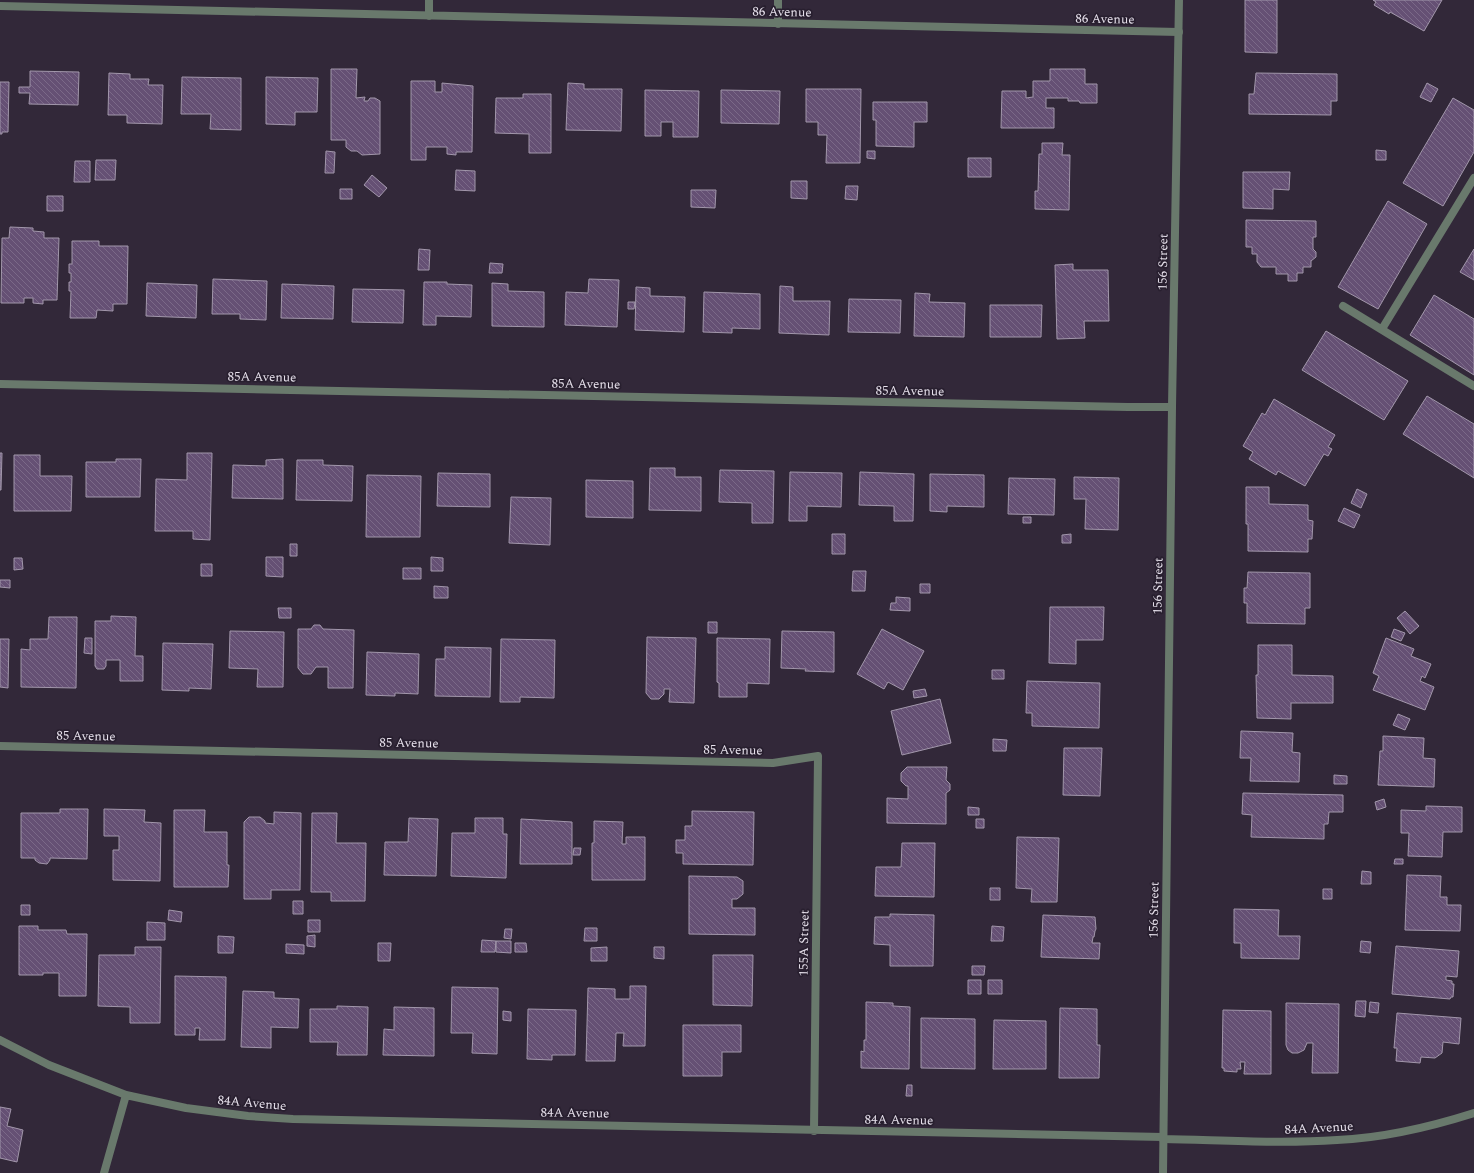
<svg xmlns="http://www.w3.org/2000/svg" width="1474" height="1173" font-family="Spectral,serif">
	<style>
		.building { fill: url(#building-back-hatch); stroke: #a297ab }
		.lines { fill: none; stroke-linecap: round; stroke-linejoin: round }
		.service { stroke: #69796c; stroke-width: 8 }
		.minor { stroke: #69796c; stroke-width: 8 }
		.tertiary { stroke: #69796c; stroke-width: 8 }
		.labels { text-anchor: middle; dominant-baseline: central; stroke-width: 3.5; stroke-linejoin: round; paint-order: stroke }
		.street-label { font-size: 13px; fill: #e6e0eb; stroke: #281f2f }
	</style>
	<defs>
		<pattern id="building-back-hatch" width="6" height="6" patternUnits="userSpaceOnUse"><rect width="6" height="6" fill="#655074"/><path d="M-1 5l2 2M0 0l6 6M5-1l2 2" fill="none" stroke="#7b6988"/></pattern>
	</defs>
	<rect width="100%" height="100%" fill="#322839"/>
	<!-- building -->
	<path class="building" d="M1245,0H1277V53L1245,52Z
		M1373,0H1442L1424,31L1390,12L1389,14L1374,5L1376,2Z
		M331,69H357L356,98L365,97L364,101H368L370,98H375L380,101V154L362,155L357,151H351L346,147V140H331Z
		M1050,69H1085V84H1097V103H1080L1079,101H1068V98H1046V108H1054V128H1001L1002,91H1026V98L1033,97V81H1050Z
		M30,71L79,72L78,105L29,104L30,93H19V87H30Z
		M109,73L130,74V79H149L148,85H163L162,124L127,123V115H108Z
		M1256,73L1337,74V101H1331V115L1249,114V94H1254Z
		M182,77L241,78V130L210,129L211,114H181Z
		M266,77L318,78L317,112H295V125L266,124Z
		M411,81H435V92H442V83L473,86L472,152H456V155L447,154V147H426V160H411Z
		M0,82H9L8,132H2V134H0Z
		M568,83L584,84V89H622L621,131L566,130Z
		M1427,83L1438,89L1431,102L1420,97Z
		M806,89H861L860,163H826L827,135H818V122H806Z
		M645,90L699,91L698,137H673V122H661V136H645Z
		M721,90L780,91L779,124L721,123Z
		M523,94H551V153H529V134L495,133L496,98H523Z
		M1453,98L1474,110V152L1443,206L1403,183Z
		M873,102H927V122H914V147L876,146V120H873Z
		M1042,143H1063L1062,155H1070L1069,210L1035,209V191H1038L1039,154H1042Z
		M1376,150L1386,151V160H1376Z
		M326,151L335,152L334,173H325Z
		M867,151H875V159L867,158Z
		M968,158H991V177H968Z
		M96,160H116L115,180H95Z
		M75,161H90V182H74Z
		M456,170L475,171V191L455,190Z
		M1243,172H1290L1289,190L1273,189V209L1243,208Z
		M372,175L387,188L379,197L364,185Z
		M791,181H807V199L791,198Z
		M846,186H858L857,200L845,199Z
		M340,189H352V199H340Z
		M691,190H716L715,208L691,207Z
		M47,196H63V211H47Z
		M1388,201L1427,224L1378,309L1338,287Z
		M1246,220L1316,221V237H1313V249L1316,252V257L1311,261V267H1303V273H1297V281H1288V274H1276V267H1261L1257,262V254H1252V247H1246Z
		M10,227L33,228V231L44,232V238H59L57,300H43V304L33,303V298H24V303H1L2,238H9Z
		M72,241H99V246H128L127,304H113V311L97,310L96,318H70L71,291H69V282H71V273H69V264H72Z
		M419,249L430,250L429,270H418Z
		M1474,249V280L1460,272Z
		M490,263L503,264L502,273H489Z
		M1073,264V270H1108L1109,321H1084L1085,338L1057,339L1055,265Z
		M213,279L267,281L266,320L240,319V314H212Z
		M589,279L619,280L617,327L565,325L566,292L588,293Z
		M424,282H447V284L472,285L471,317L436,316V325H423Z
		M147,283L197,285L196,318L146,316Z
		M492,283L508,284V291L544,292V327L492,326Z
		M282,284L334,286L333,319L281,318Z
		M780,286L793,287V301H830L829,335L779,333Z
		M636,287L650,288V296L685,297L684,332L635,330Z
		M353,289L404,290L403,323L352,322Z
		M704,292L760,294V329L732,328V333L703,332Z
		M915,293L930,294L929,302L965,303L964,337L914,336Z
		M1434,295L1474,319V375L1410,335Z
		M849,299L901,300L900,333L848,332Z
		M628,302H635L634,309H628Z
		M990,305H1042L1041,337H990Z
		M1326,331L1408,381L1384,420L1302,370Z
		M1427,396L1474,424V478L1403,434Z
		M1274,399L1335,435L1328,447L1332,449L1328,456L1324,454L1305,486L1278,471L1276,475L1249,459L1253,452L1243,446L1262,413L1265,415Z
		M0,453H2L1,490H0Z
		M187,453H212L210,540L193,539V531H155L156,479L187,480Z
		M14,455H40V476H72L71,511H14Z
		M116,459H141L140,497H86V462H116Z
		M283,459V499L232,498L233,465L266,466V460Z
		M297,460H323V465L353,466L352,501L296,500Z
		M650,468H675V477H701V511L649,510Z
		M720,470L774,471L773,523H752V503L719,502Z
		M790,472L842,473L841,507L807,506V521H789Z
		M860,472L914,474L913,521H894V506L859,505Z
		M438,473L490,474V507L437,506Z
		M930,474L984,475V507L947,506V512L930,511Z
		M367,475L421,476L420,537H366Z
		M1074,477L1119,478L1118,530L1085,529L1086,499H1074Z
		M1009,478L1055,479L1054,515L1008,514Z
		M586,480L633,481V518L586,517Z
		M1246,487H1269V504L1308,505V520L1313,521L1312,539H1308V552L1248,551V524H1246Z
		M1357,489L1367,494L1361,508L1351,503Z
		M511,497L551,498L550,545L509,543Z
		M1344,508L1360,515L1354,528L1338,521Z
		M1023,517H1031V523H1023Z
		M832,534H845V554H832Z
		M1071,534V543H1062V535Z
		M290,544H297V556H290Z
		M266,557H283V577L266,576Z
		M431,557L443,558V571H431Z
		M14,558H22L23,569L14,570Z
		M201,564H212V576H201Z
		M403,568H421V579H403Z
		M853,571H866L865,591H852Z
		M1248,572L1310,573V608H1305V624L1247,623V603H1244V588H1247Z
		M0,580H10V588L0,587Z
		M920,584H930V593H920Z
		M434,586L448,587V598H434Z
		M896,597L910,598V611L890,610L891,603H896Z
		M1050,607H1104L1103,640H1076V664L1049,663Z
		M278,608H291V618H279Z
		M1405,611L1419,626L1410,634L1397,618Z
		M111,616L136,617L135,656H143V681H120V660H106V666L104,669H97L95,666V621H111Z
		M49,617H77L76,688L21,687V649L30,650V639H48Z
		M708,622H717V633H708Z
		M314,625H320L323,629L354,630L353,688H328V667H316L311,674H303L298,668V629H311Z
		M882,629L924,651L903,690L888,682L884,689L857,674Z
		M1394,629L1405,633L1401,641L1391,637Z
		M230,631L284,632L283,687H257L258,669L229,668Z
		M782,631L834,632V672L805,671L806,669L781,668Z
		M647,637L696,638L694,703L669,702L670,689H664V694L659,699H651L646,693Z
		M85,638H92V654L84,653Z
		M717,638L770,639L769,684L747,683V697H719V683L717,682Z
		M1386,638L1414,649L1411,656L1431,664L1425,678L1422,676L1420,681L1434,687L1425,710L1373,690L1379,676L1373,673Z
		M0,639H9L8,688L0,687Z
		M501,639L555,640L554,698L520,697V702H500Z
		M163,643L213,644L211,689L189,688V691L162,690Z
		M1258,645H1292V675L1333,676V703H1291V719L1257,718L1256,675H1258Z
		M445,647L491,648L490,697L435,696L436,659H445Z
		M367,652L419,654L418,694L395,693V696L366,695Z
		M992,670H1004V679H992Z
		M1027,681L1100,683L1099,728L1032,726V713H1026Z
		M925,689L927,696L914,698L913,691Z
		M940,699L951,743L902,755L891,711Z
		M1398,714L1410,719L1405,730L1393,725Z
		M1241,731L1293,733L1292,752L1300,753L1299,782L1250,781L1251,758H1240Z
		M1383,736L1424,738L1423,758L1435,759L1434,787L1378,785L1380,751H1383Z
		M993,739L1007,740L1006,751H993Z
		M1064,748H1102L1100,796L1063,795Z
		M907,767H947L946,780L950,784V790L946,793V824L887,823V798L908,799V786H906L901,781V773Z
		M1334,775L1347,776V784H1334Z
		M1243,793L1343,795V812H1329L1328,824H1324V839L1251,837L1252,815L1242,814Z
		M1384,799L1386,807L1377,810L1375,802Z
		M1426,806L1462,807V832H1443L1442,857L1408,856L1409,833H1401V810L1426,811Z
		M968,807L979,808V815H968Z
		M60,809H88L87,859L50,858V860L47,864L39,863L35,860V858H21V813H60Z
		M104,809L145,810L144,822L161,823L160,881L113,880V850H119V836H104Z
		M174,810H205L204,832H227V865H229L228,887H174Z
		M692,811L754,812L753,865L683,864V853H676V840H685V826H692Z
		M274,812L301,813L300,890H271V899H244V822L249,817H260L265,821V823L274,824Z
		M312,813H337L336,843H366L365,901H331V892H311Z
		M409,818L438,819L436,876L384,875L385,842H408Z
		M475,818H503V834H507L506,878L451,876L452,833H475Z
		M521,819L572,822V864H520Z
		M976,819H984V828H976Z
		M594,821L623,822L622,844H626V837H645V880H592V843H594Z
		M1017,837L1059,838L1057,902H1031L1032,889L1016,888Z
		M902,843H935L934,897L875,896L876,867H901Z
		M574,848H581L580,855H573Z
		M1395,859H1403V864H1394Z
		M1362,871L1371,872V884H1361Z
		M1407,875L1441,876L1440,897H1447V905H1461L1460,931L1405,930Z
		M689,876L737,877L743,881V894L737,899H732V908H755V935L689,934Z
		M990,888H1000V900H990Z
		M1323,889H1332V899H1323Z
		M293,901H303V914H293Z
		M21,905H30V915H21Z
		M1234,909L1279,910L1278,936H1300L1299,959L1241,958V943H1234Z
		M169,910L182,912L181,922L168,920Z
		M890,914L934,915L933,966H890V945L874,944L875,917H890Z
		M1043,915L1095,917L1096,929L1095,931L1094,937H1093L1092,943H1100L1099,959L1041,957Z
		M308,920H320V932H308Z
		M147,922L165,923V940H147Z
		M19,926H38V930H66L67,934H87L86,996H59V973H43V975H19Z
		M992,926L1004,927L1003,941H991Z
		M585,928H597V941H584Z
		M505,929H512L511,939L504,938Z
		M315,935V947L307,946V936Z
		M218,936L234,937L233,953H218Z
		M482,940L496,941L495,952H481Z
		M496,941H511V953L496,952Z
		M1361,941L1371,942L1370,953L1360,952Z
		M378,943H391L390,961H378Z
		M515,943H526L527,952H515Z
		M286,944L304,945V954L286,953Z
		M1396,946L1459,951L1457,977L1446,976V980L1452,981V984H1454L1453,997H1451L1450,999L1392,994Z
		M135,947H161L160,1023H130V1007L98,1006L99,955H135Z
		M607,947V961H591V948Z
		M654,947H664V959L654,958Z
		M713,955H753L752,1006L713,1005Z
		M972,966H985L984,975H972Z
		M175,976L226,977L225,1040H199L200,1028H195V1035H175Z
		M968,980H981V994H968Z
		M988,980H1002V994H988Z
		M630,986H646L645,1046H623L624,1033H616L615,1061H586L588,988L615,989V999H630Z
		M452,987L498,988L497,1054L472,1053L473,1033H451Z
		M243,991L274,992V998L299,999L298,1028L271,1027V1048L241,1047Z
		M1356,1001H1366L1365,1017L1355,1016Z
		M866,1002L893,1003V1006L910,1007L909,1069L861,1068V1051L864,1052V1040H866Z
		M1370,1002L1379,1003L1378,1013L1369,1012Z
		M1286,1003L1339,1004L1338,1073H1312L1313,1043H1307L1304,1050L1298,1053H1292L1288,1050L1286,1045Z
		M337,1006L368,1007L367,1055H337L338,1042H310V1009H337Z
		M394,1007L434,1008V1056L383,1055L384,1029L394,1030Z
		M1060,1008L1097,1009V1045H1100L1099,1078H1059Z
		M528,1009L576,1010L575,1055H552V1060L527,1059Z
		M1223,1010L1271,1011V1074H1244L1245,1062H1240L1241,1069H1237V1072L1224,1071V1068H1222Z
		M503,1011L511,1012V1021L503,1020Z
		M1397,1013L1461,1018L1459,1044L1443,1042L1442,1053L1435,1058L1421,1057L1420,1063L1396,1061L1397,1048H1394Z
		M921,1018L975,1019V1069L921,1068Z
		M994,1020L1046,1021V1069H993Z
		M683,1025H741V1052H722V1076H683Z
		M907,1085H912V1096H906Z
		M0,1107L11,1109L7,1126L23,1130L17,1162L0,1158Z"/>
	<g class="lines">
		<!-- service -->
		<path class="service" d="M1343,306L1474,386
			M1382,329L1474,178"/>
		<!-- minor -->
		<path class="minor" d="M778,0V24
			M0,6L1179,32
			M429,16V0
			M0,384L1128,407H1172
			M0,746L773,763L818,756L814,1131
			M0,1040L49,1065L126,1095L186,1108L248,1116L293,1119L1163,1137
			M1163,1139C1221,1140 1279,1144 1337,1140C1383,1138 1430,1127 1474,1113
			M104,1173L126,1095"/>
		<!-- tertiary -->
		<path class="tertiary" d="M1163,1173L1172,407L1179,0"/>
	</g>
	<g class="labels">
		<!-- street labels -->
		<g class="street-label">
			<text transform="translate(782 12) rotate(1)">86 Avenue</text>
			<text transform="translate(1105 19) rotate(1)">86 Avenue</text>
			<text transform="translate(1163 262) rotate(-89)">156 Street</text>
			<text transform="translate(262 377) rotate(1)">85A Avenue</text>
			<text transform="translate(586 384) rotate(1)">85A Avenue</text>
			<text transform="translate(910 391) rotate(1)">85A Avenue</text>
			<text transform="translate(1158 586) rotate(-89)">156 Street</text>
			<text transform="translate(86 736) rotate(1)">85 Avenue</text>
			<text transform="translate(409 743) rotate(1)">85 Avenue</text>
			<text transform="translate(733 750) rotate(1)">85 Avenue</text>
			<text transform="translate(1154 910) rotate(-89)">156 Street</text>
			<text transform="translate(804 943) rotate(-89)">155A Street</text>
			<text transform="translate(252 1103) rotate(5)">84A Avenue</text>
			<text transform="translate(575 1113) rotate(1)">84A Avenue</text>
			<text transform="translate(899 1120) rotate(1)">84A Avenue</text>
			<text transform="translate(1319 1128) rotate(-3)">84A Avenue</text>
		</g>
	</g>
</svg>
